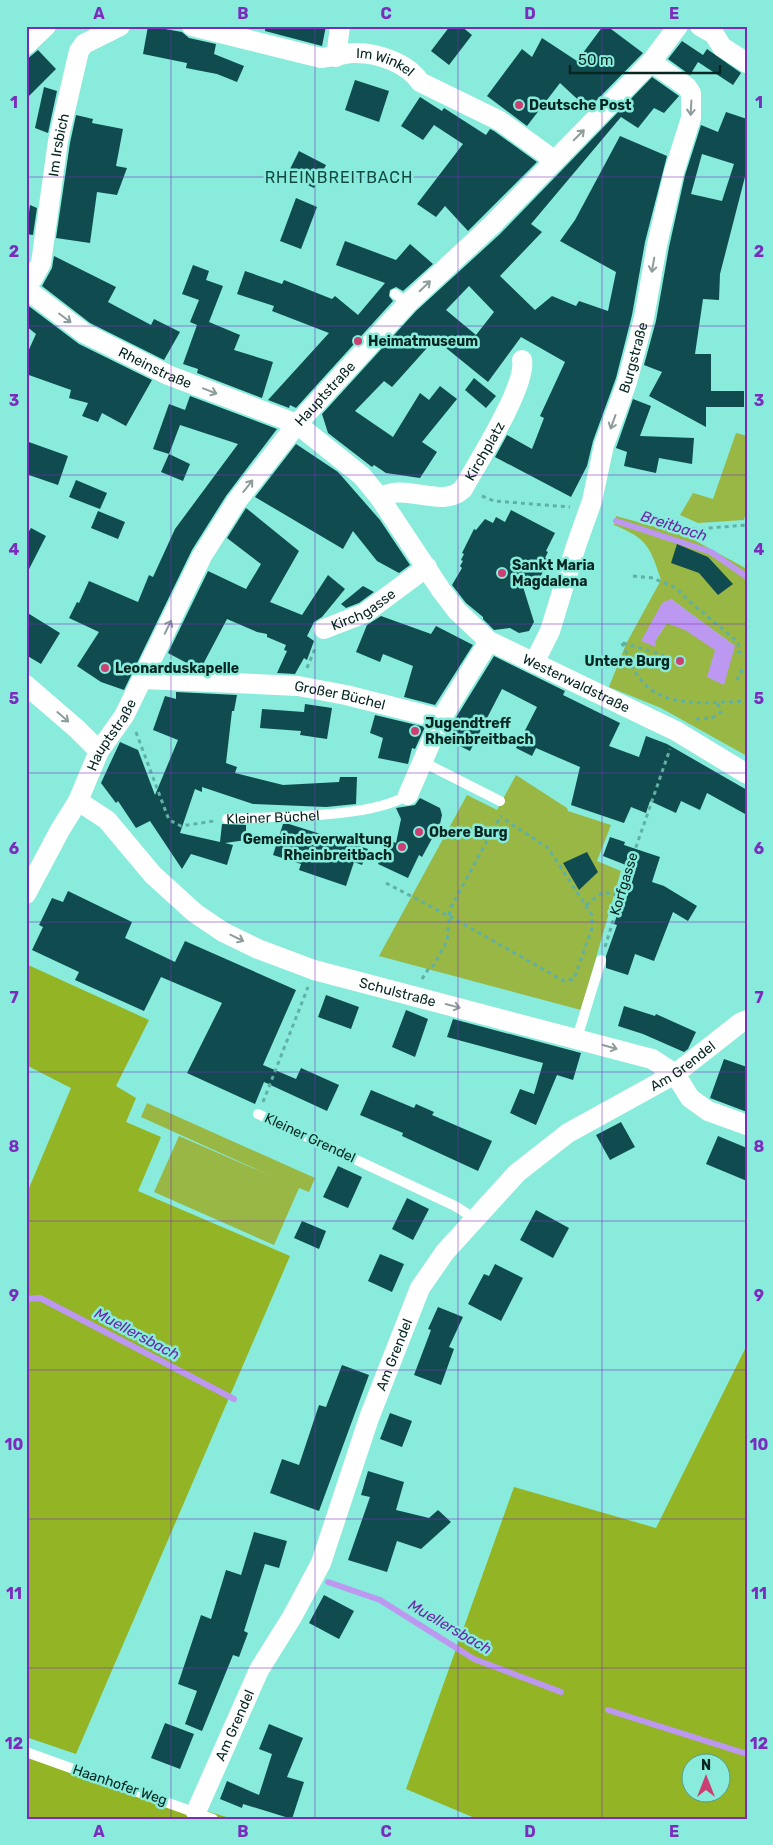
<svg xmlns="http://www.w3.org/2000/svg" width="773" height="1845" font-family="Rubik,sans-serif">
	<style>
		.green { fill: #99b744; fill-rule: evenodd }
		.forest { fill: #93b424; fill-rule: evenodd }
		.water { fill: #bd98f1 }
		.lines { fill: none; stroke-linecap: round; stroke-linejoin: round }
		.stream { stroke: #bd98f1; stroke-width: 6 }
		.building { fill: #104b4f; fill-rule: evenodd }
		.path { stroke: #60b0a3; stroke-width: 3; stroke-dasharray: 4 4; stroke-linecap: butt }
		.service { stroke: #fff; stroke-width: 10 }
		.minor { stroke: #fff; stroke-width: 20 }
		.oneway { stroke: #8e9d9b }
		.grid { fill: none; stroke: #7b2cbf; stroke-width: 1; stroke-opacity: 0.55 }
		.poi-dot { fill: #cb3f72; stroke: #88ebdb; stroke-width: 2 }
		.labels { text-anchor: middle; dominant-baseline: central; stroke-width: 5; stroke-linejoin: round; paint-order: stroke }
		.street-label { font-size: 14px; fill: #052621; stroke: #88ebdb }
		.poi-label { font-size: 14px; font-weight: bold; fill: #052621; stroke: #88ebdb; text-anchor: start }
		.water-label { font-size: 15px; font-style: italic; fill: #6a26a9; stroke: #88ebdb }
		.quarter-label { font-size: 16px; letter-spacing: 1px; fill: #124942; stroke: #88ebdb }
		.neatline { fill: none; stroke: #7b2cbf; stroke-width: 2 }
		.grid-label { font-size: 16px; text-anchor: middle; font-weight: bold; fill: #7b2cbf }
	</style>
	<rect width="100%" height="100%" fill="#88ebdb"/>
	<!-- green -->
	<path class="green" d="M736,433L747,436V507L744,520L698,523L680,515L693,493L713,499Z
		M616,516L685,535L747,569V756L661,708L609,687L626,644L661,580C650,547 648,539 614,525ZM671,599L735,646L667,623L655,641Z
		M516,775L567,808L568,811L611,825L597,861L621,871L581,1010L379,956L467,795L497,810Z
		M147,1103L315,1178L309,1192L299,1188L274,1245L154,1192L179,1136L278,1179L141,1117Z"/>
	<!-- forest -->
	<path class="forest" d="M26,964L149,1020L116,1086L136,1098L126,1122L161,1137L138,1191L290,1256L76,1754L26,1737V1187L29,1188L71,1088L26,1065Z
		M747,1345V1819H477L406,1789L514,1487L656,1528ZM690,1762H720V1792H690Z
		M26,1757L233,1819H26Z"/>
	<!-- water -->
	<path class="water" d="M671,599L735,646L724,685L707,677L715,650L685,630L667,623L655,641L656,647L641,641L662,603Z"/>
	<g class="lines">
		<!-- stream -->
		<path class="stream" d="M616,521L711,552L747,577
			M26,1299L40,1298L234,1399
			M328,1582L380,1600L474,1659L561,1692
			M608,1710L747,1754"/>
	</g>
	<!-- building -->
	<path class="building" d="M148,26L182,32L189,38L216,44L214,54L244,66L237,82L217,74L186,68L187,63L143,54Z
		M265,26H326L322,46L265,31Z
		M450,26H461L472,35L449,65L431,51Z
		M603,26H607L643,53L588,109L560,83L527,126L487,96L522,49L532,57L542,38L577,61Z
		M682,41L703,55L707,49L741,73L733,85L698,62L690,75L668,59Z
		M38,50L56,69L26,99V60Z
		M652,77L679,96L664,113L654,108L638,128L621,117L531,224L542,232L500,276L535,310L552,296L576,306L579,301L608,311L616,272L560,241L575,220L620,136L667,156L645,242L632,315L616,378L593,441L587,466L571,497L495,457L507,435L532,449L544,418L540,416L565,362L521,337L488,382L435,339L392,387L384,381L355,411L393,437L420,393L429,400L440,386L457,399L422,442L437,452L420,478L386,473L374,465L372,467L328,433L322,414L416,311L500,234ZM469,286L494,312L476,335L446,310Z
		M355,80L389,91L379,122L345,110Z
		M44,87L57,91L48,133L35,128Z
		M420,97L442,111L444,108L486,135L490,129L494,131L537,162L468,231L445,206L436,217L417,204L463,144L434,125L423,140L401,126Z
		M726,112L747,119V169L720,274L719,300L703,299L695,354H711V391H744V407H706V427L649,396L662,372L644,365L656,321L669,247L685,175L701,125L718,132ZM702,154L734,164L722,201L691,194Z
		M76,115L93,119L92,123L123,129L116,166L127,168L117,195L97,192L90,243L56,238L70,143Z
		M299,151L326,165L314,188L287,175Z
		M296,198L317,207L301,249L280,241Z
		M30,205L37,208L33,235L26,234Z
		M345,241L396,260L410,244L433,264L403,291L396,287L390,290L389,296L393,301L296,408L290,405L289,408L268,400L329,333L272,311L274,306L237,294L245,271L282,284L284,280L332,299L335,296L358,315L385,283L336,265Z
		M54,256L116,287L108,302L151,325L154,319L180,332L164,360L90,323L42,286L52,268Z
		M193,265L209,271L206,280L223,286L209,322L240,335L234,350L273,362L262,398L197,373L198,369L183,364L197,325L190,322L199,300L182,294Z
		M26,304L79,344L152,380L126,426L102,413L98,422L82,416L88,403L69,398L71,390L26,374V356L36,334L26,326Z
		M474,378L496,396L486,408L465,390Z
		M190,396L277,429L226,496L192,550L124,690L101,682L77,666L99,632L69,618L77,602L79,603L89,581L138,602L149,575L153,577L175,529L238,444L180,425L169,454L153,449L169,404L185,410Z
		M633,399L651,406L640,436L694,438L692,464L659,458L656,473L624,466L627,452L616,448Z
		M26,441L68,456L58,485L26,474Z
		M296,444L338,472L380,520L410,565L399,573L377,561L353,531L343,549L255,497Z
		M169,454L190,464L183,481L161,472Z
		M76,480L107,493L100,509L69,497Z
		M246,508L299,551L270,602L302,615L328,575L345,589L322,617L314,622L307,636L314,641L307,660L304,658L295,674L277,673L287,651L284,650L286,645L267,637V634L257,632L227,619L200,670L168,653L208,571L246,589L261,564L227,538Z
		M511,510L555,533L546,551L548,552L545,558L547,559L544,565L546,566L537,583L519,574L534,622L529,631L519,633L510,628L494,630L483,619V617L466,603L452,585L462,568L460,566L463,561L461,560L464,554L462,553L474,529L476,530L485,519L493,523L496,517L505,522Z
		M98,511L125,522L118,539L91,528Z
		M31,528L46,536L26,575V536Z
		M677,544L708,557L733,584L718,595L699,573L671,563Z
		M363,586L374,592L359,603L346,608L341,604Z
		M26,612L60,633L41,664L26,655Z
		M381,616L431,634L436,626L473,645L435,705L404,697L413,666L383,654L380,662L356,652L367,625Z
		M494,656L565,691L563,695L620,723L609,746L639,757L646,736L667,744L747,790V815L707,793L700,810L681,801L676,813L650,801L646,813L631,807L624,823L571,805L580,767L536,748L532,756L516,748L537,707L502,689L470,751L445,739L452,724Z
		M176,692L237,695L234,711H232L226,763L237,767L235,773L283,785L339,782L340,777H357L356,804L326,807L253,804L202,787V792L195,789L180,833L220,842L222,824L246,825V840L225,843L233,845L227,865L191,854L182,869L150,821L136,828L118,801L116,803L101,783L120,742L138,750L155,795L178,740L153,730L165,696L176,699Z
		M305,704L332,708L327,739L300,735L301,731L260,728L262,709L304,712Z
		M375,715L425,727L415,749L412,748L408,764L378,758L383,738L370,733Z
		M420,798L440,808L442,815L440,824L422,857L419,855L408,878L378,864L389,840L396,843L401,819L396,808L415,805Z
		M283,824H289L368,849L362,865L354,862L346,886L299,870L301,864L273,855Z
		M610,837L625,842L624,845L660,857L652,882L664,886L697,906L688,921L673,912L654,961L635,954L628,975L606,968V956L617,925L614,924L622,901L625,902L636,869L603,856Z
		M587,852L598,872L579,890L563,863Z
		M68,891L132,922L125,938L175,962L185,941L296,990L263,1065L296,1079L301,1068L339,1085L327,1111L264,1082L255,1104L187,1073L222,1003L161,977L144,1011L75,980L79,972L32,950L43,927L39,925L52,898L63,902Z
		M326,995L359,1007L351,1029L318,1017Z
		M624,1006L655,1016L656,1014L696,1032L688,1049L684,1052L643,1034L618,1026Z
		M406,1010L428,1019L415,1057L392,1047Z
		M453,1019L581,1053L573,1080L557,1075L536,1125L510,1113L520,1089L534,1094L543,1063L447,1037Z
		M724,1059L747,1067V1112L710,1098Z
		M371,1090L414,1108L416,1104L434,1112L432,1115L492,1141L478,1171L402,1136L403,1133L360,1115Z
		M621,1122L635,1147L610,1160L596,1135Z
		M718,1136L747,1148V1181L706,1164Z
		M338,1166L362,1177L348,1208L323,1197Z
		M407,1198L429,1209L413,1240L392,1229Z
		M536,1210L569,1228L553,1258L520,1240Z
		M302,1221L326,1231L319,1249L294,1238Z
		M380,1254L404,1264L392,1292L368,1281Z
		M495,1264L523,1278L501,1321L468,1304L484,1274L489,1276Z
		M438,1307L463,1317L449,1347L454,1349L441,1385L414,1375L431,1330L428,1329Z
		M342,1365L369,1375L319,1511L270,1493L282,1459L299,1465L319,1405L326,1407Z
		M390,1413L412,1421L402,1447L380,1439Z
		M368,1471L404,1482L396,1510L429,1518L438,1510L451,1522L421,1549L397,1541L387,1572L348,1560L370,1497L361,1495Z
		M254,1532L287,1541L279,1568L265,1564L244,1631L248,1633L239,1657L233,1655L202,1731L185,1724L197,1691L178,1684L201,1615L211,1619L226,1570L241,1575Z
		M324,1595L354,1611L339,1639L309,1623Z
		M165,1723L194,1734L180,1769L151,1758Z
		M269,1724L303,1738L287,1777L304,1782L292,1819L243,1804L242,1808L220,1799L227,1781L259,1795L272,1754L259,1749Z"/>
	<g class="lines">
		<!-- path -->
		<path class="path" d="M482,496L494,501L570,507
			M677,526L696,529L747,525
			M633,576L653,578L676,588L689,601L738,642L739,652L747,656
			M622,643C627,653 631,666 637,675C661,711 710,702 747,701
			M623,643L664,655
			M307,668L316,646
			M737,680L741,671L747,673
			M696,719L712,718L721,712L717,702
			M136,732L169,820L181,826L214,821
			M386,883L449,916L564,981L574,979L592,928V915L548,848L501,817
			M586,905L603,892L621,896
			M605,947L636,847L670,749
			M422,979L429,968L434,965L447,941L450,909L501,815
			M263,1102L308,987"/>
		<!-- service -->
		<g class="service">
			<path d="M395,294L408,303"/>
			<path d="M423,762L500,801"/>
			<path id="s1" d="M227,819C275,816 369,819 408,795"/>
			<path d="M577,1038L601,960"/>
			<path d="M258,1114L455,1206L474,1218"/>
			<path d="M26,1752L213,1819"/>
		</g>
		<!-- minor -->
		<g class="minor">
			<path id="s2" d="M192,26L321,58C332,57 342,54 353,53C376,52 408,63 420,82L500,121L554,160"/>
			<path d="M700,26L714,34L722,47L747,63"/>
			<path d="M26,45L46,26"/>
			<path d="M336,57L340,26"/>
			<path id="s3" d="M26,283L33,278L41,263L58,141L79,51L84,44L120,26"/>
			<path id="s4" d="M26,289L84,333L168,375L297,424L362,476L380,498L441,590L457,611L489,641L676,731L747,774"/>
			<path id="s5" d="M380,498C404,481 441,510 463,489C477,463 527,386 522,360"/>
			<path id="s6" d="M324,629L365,613L427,567"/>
			<path id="s7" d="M534,663L550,631L576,546L592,501L604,445L627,382L644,318L657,245L674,172L691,118V93L687,87L651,62"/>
			<path id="s8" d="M143,679L298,686L346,695L441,719"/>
			<path d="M26,685L77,729L99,751"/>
			<path d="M408,795L441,719L489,641"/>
			<path id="s9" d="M78,801L107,820L153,875L195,913L223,932L258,949L314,970L652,1059L675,1074L690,1098L708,1111L747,1125"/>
			<path id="s10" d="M26,894L60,830L78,801L99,751L124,716L202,556L236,502L297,424L408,303L492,225L651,62L678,26"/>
			<path id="s11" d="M196,1812L259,1670L292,1617L321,1563L369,1418L420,1288L445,1252L517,1173L568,1133L675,1074L740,1023L747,1020"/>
		</g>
	</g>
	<!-- one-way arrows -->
	<defs><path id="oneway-shaft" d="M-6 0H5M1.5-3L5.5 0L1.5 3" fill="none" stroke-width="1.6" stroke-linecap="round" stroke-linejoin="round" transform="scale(1.25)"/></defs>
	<g class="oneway">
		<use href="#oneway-shaft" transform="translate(691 108) rotate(93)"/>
		<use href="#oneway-shaft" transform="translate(579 135) rotate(-45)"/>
		<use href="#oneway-shaft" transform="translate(653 265) rotate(100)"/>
		<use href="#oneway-shaft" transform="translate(425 286) rotate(-44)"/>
		<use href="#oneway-shaft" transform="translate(65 318) rotate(37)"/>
		<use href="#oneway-shaft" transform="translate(210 391) rotate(21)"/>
		<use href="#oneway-shaft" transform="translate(613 422) rotate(110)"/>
		<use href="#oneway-shaft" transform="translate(248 486) rotate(-52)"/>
		<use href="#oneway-shaft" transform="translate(168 627) rotate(-64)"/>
		<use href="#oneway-shaft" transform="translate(63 717) rotate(41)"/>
		<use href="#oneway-shaft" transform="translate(237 938) rotate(26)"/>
		<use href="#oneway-shaft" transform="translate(453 1006) rotate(15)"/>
		<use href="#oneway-shaft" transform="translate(610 1047) rotate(16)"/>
	</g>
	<!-- grid -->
	<path class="grid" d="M171,26V1819M315,26V1819M458,26V1819M602,26V1819M26,177H747M26,326H747M26,475H747M26,624H747M26,773H747M26,922H747M26,1072H747M26,1221H747M26,1370H747M26,1519H747M26,1668H747"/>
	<!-- markers -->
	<g class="poi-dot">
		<circle cx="519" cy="105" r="5"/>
		<circle cx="358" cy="341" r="5"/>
		<circle cx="502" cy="573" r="5"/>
		<circle cx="680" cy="661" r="5"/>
		<circle cx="105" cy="668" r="5"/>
		<circle cx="415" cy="731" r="5"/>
		<circle cx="419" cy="832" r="5"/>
		<circle cx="402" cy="847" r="5"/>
	</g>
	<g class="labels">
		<!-- street labels -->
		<g class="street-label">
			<text stroke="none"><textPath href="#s2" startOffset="199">Im Winkel</textPath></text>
			<text stroke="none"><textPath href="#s3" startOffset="145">Im Irsbich</textPath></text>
			<text stroke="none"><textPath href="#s7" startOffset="322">Burgstraße</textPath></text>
			<text stroke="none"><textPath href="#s4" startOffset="152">Rheinstraße</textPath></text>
			<text stroke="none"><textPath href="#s10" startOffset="586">Hauptstraße</textPath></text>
			<text stroke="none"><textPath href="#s5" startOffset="130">Kirchplatz</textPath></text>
			<text stroke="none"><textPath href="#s6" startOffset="44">Kirchgasse</textPath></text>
			<text stroke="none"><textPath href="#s4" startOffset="694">Westerwaldstraße</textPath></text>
			<text stroke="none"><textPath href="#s8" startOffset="198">Großer Büchel</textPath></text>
			<text stroke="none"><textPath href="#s10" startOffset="181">Hauptstraße</textPath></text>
			<text stroke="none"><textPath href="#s1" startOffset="46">Kleiner Büchel</textPath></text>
			<text transform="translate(624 884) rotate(-73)">Korfgasse</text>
			<text stroke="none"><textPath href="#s9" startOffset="382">Schulstraße</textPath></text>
			<text stroke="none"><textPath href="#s11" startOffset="920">Am Grendel</textPath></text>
			<text transform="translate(310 1138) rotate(25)">Kleiner Grendel</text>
			<text stroke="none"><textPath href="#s11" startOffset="500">Am Grendel</textPath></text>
			<text stroke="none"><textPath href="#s11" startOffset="95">Am Grendel</textPath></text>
			<text transform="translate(120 1785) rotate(19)">Haanhofer Weg</text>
		</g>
		<!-- poi labels -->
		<g class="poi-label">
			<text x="529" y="105">Deutsche Post</text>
			<text x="368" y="341">Heimatmuseum</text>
			<text x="512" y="565">Sankt Maria<tspan x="512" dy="16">Magdalena</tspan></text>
			<text x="670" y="661" text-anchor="end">Untere Burg</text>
			<text x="115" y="668">Leonarduskapelle</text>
			<text x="425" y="723">Jugendtreff<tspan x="425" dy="16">Rheinbreitbach</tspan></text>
			<text x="429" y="832">Obere Burg</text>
			<text x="392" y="839" text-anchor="end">Gemeindeverwaltung<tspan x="392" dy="16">Rheinbreitbach</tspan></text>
		</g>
		<!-- water labels -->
		<g class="water-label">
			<text transform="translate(674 526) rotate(18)">Breitbach</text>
			<text transform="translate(137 1334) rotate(28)">Muellersbach</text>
			<text transform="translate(450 1627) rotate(30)">Muellersbach</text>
		</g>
		<!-- quarter labels -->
		<g class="quarter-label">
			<text x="339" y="177">RHEINBREITBACH</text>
		</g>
	</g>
	<!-- border -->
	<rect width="773" height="1845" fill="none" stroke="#88ebdb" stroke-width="55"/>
	<!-- north arrow -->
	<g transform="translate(706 1778)"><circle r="24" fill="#88ebdb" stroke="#549c91"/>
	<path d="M0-4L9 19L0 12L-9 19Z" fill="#cb3f72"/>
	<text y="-8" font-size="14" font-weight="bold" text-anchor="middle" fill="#052621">N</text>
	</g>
	<!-- scale -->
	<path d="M570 65v8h150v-8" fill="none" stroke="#052621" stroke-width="2.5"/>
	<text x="578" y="65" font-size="15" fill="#052621" stroke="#88ebdb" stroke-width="4" paint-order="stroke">50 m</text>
	<rect x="28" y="28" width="718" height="1790" class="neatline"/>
	<g class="grid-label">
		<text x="99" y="19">A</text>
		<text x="243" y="19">B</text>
		<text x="386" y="19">C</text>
		<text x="530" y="19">D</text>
		<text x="674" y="19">E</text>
		<text x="14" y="108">1</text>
		<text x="759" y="108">1</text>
		<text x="14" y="257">2</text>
		<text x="759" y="257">2</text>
		<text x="14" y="406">3</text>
		<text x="759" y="406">3</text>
		<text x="14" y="555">4</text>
		<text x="759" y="555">4</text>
		<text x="14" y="704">5</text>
		<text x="759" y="704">5</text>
		<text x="14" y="854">6</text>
		<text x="759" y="854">6</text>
		<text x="14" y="1003">7</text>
		<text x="759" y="1003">7</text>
		<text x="14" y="1152">8</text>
		<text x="759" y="1152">8</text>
		<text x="14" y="1301">9</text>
		<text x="759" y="1301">9</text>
		<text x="14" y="1450">10</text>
		<text x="759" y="1450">10</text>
		<text x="14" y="1599">11</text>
		<text x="759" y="1599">11</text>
		<text x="14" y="1749">12</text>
		<text x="759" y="1749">12</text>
		<text x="99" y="1837">A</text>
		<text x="243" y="1837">B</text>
		<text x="386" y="1837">C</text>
		<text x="530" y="1837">D</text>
		<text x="674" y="1837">E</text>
	</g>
</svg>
